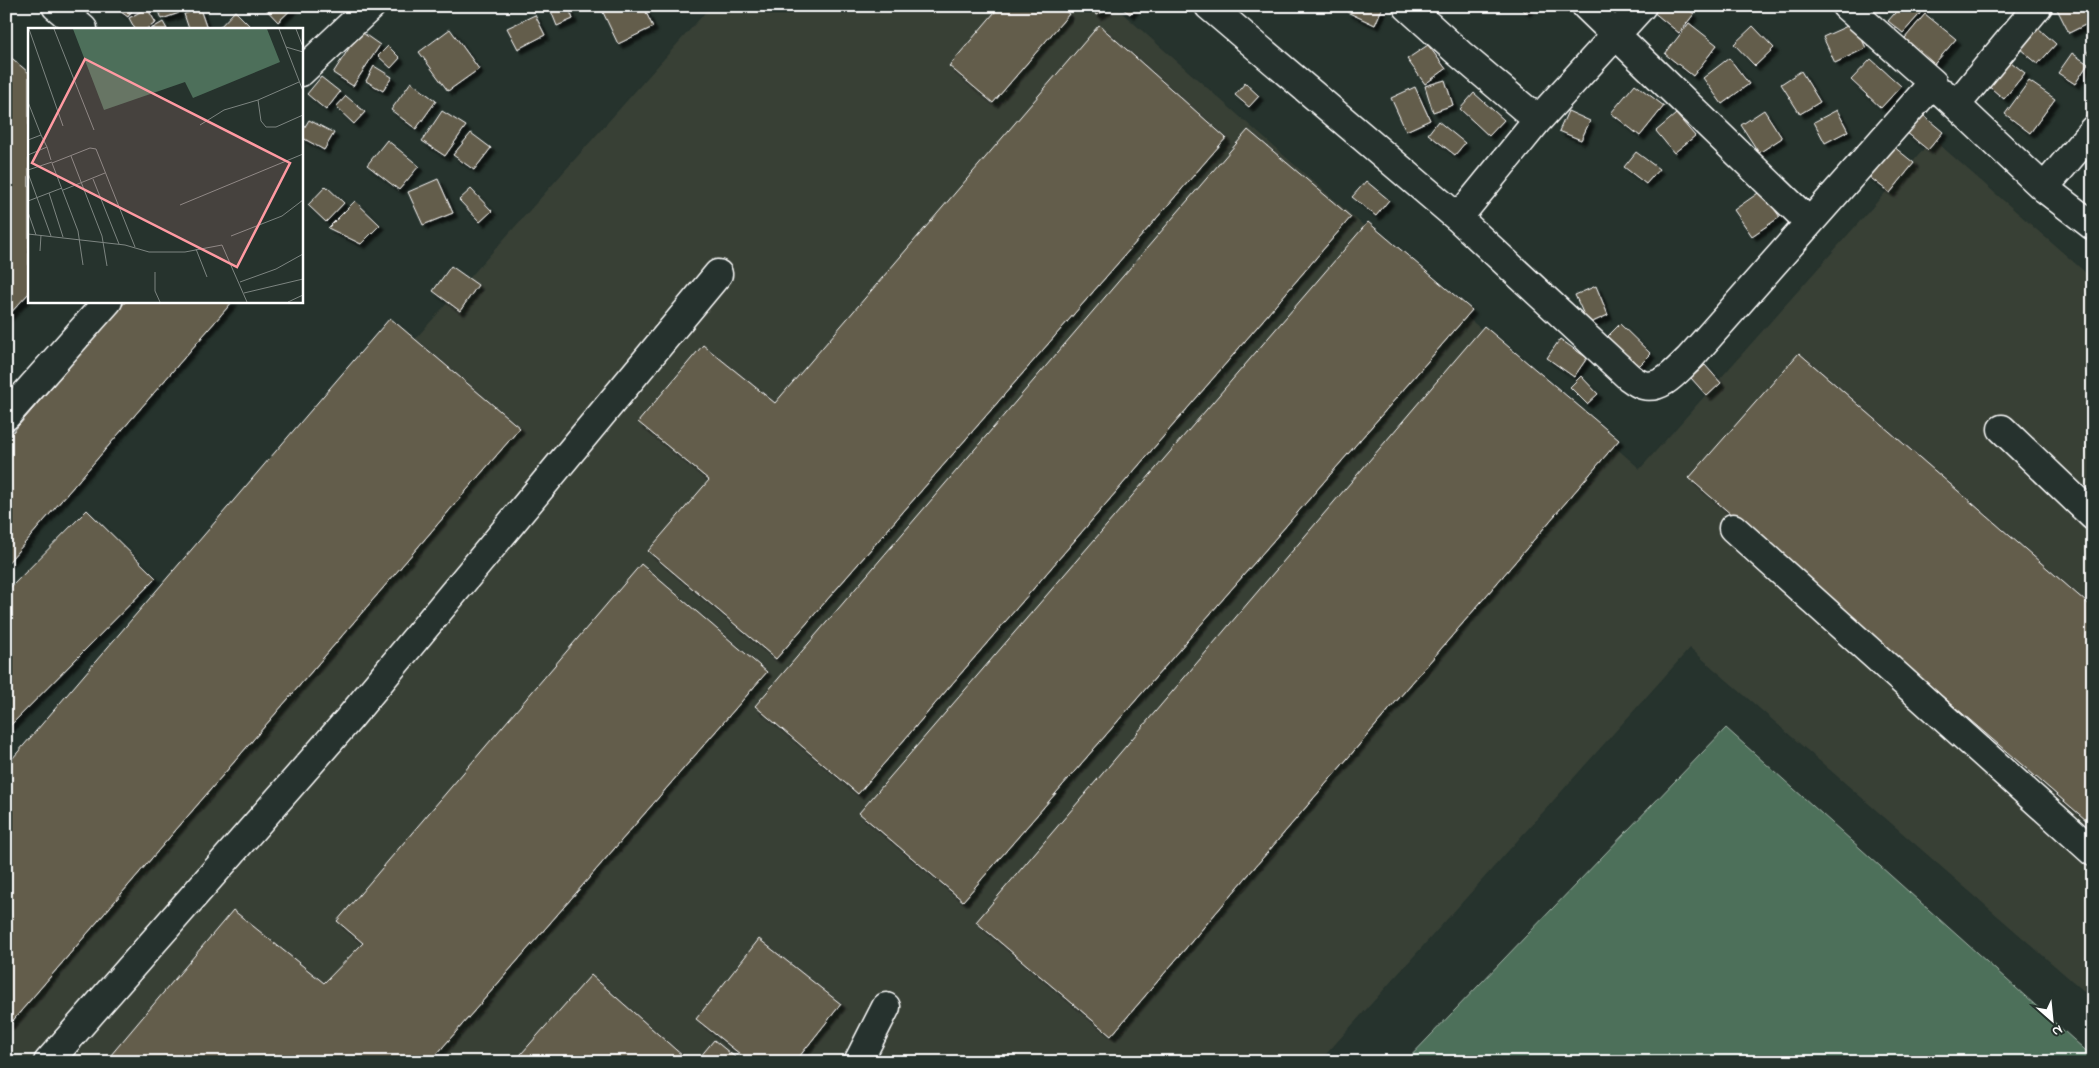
<svg xmlns="http://www.w3.org/2000/svg" width="2099" height="1068" font-family="'Indie Flower',sans-serif">
	<style>
		.built { fill: #394036 }
		.green { fill: #4d6f5a; stroke: #a6b7ac }
		.building { fill: #645d4c; stroke: #fff; filter: url(#shadow) }
		.lines { fill: none; stroke-linecap: round; stroke-linejoin: round }
		.minor-casing { stroke: #fff; stroke-width: 31 }
		.minor { stroke: #26332d; stroke-width: 28 }
		.inset-road { fill: none; stroke: #7d8581; stroke-width: 1 }
		.view { fill: #ff9aa2; fill-opacity: 0.15; stroke: #ff9aa2; stroke-width: 2.5 }
		.inset-edge { fill: none; stroke: #fff; stroke-width: 2.5 }
	</style>
	<defs>
		<filter id="shadow"><feDropShadow dx="4.5" dy="4.5" stdDeviation="1" flood-color="#0009"/></filter>
	</defs>
	<rect width="100%" height="100%" fill="#26332d"/>
	<filter id="ink" filterUnits="userSpaceOnUse"><feTurbulence type="fractalNoise" baseFrequency=".02" numOctaves="2"/><feDisplacementMap in="SourceGraphic" scale="10" xChannelSelector="R" yChannelSelector="G"/><feConvolveMatrix kernelMatrix="1 2 1 2 8 2 1 2 1" color-interpolation-filters="sRGB"/></filter>
	<g filter="url(#ink)">
		<!-- built -->
		<path class="built" d="M711,6H1114L1640,469L1933,139L2093,279V999L1690,648L1319,1062H6V800Z"/>
		<!-- green -->
		<path class="green" d="M1726,728L2093,1057V1062H1405Z"/>
		<!-- building -->
		<path class="building" d="M119,6H135L128,17L117,9Z
			M157,6H176L179,13L162,19Z
			M263,6H295L278,22Z
			M549,6H568L573,19L557,26Z
			M600,6H643L653,27L618,44Z
			M1000,6H1059L1069,14L993,103L949,66Z
			M1092,6H1106L1107,10L1096,15Z
			M1119,6H1136L1130,14Z
			M1350,6H1383L1375,25L1347,12Z
			M1520,6H1532L1525,12Z
			M1656,6H1684L1694,14L1679,33L1652,11Z
			M1901,6L1925,8L1903,33L1888,21Z
			M2058,6H2082L2091,22L2069,33L2056,7Z
			M147,8L156,23L146,29H135L129,18Z
			M200,9L207,29H189L184,14Z
			M235,11L253,29H218Z
			M1925,14L1956,39L1930,69L1900,44Z
			M535,15L545,35L518,49L507,28Z
			M163,22L167,29H151Z
			M1689,23L1717,45L1693,76L1665,54Z
			M1854,23L1866,48L1835,63L1823,37Z
			M1099,25L1226,138L776,659L648,551L709,480L638,422L703,345L775,403Z
			M1753,26L1774,48L1755,66L1734,44Z
			M2037,27L2056,44L2038,64L2019,48Z
			M450,29L479,69L448,91L419,52Z
			M360,31L380,45L353,86L333,73Z
			M1428,45L1446,69L1425,84L1407,59Z
			M2093,45V57L2087,52Z
			M388,46L400,58L391,68L378,56Z
			M6,53L29,73V293L6,318Z
			M2072,53L2088,64L2075,84L2058,73Z
			M2002,55L2025,73L2004,99L1981,80Z
			M1729,58L1749,84L1722,104L1703,78Z
			M1871,59L1901,86L1881,108L1851,80Z
			M374,66L392,77L383,91L366,81Z
			M1801,71L1820,102L1800,114L1781,84Z
			M321,77L340,92L326,110L307,94Z
			M1445,80L1453,105L1433,112L1425,86Z
			M2029,81L2055,99L2030,133L2005,114Z
			M411,82L436,101L416,129L391,110Z
			M1245,83L1259,96L1249,107L1235,95Z
			M1635,84L1664,106L1640,136L1611,113Z
			M1415,87L1430,120L1406,131L1391,98Z
			M1474,93L1504,120L1489,136L1460,109Z
			M346,96L365,112L354,124L336,107Z
			M1916,109L1943,132L1928,150L1900,127Z
			M1764,110L1782,138L1759,153L1741,125Z
			M1837,110L1848,131L1825,143L1814,122Z
			M442,111L466,126L445,156L422,141Z
			M1568,111L1590,121L1581,140L1559,131Z
			M1676,114L1695,136L1674,153L1656,131Z
			M309,120L334,133L324,150L301,137V133Z
			M1438,121L1465,143L1455,155L1428,134Z
			M1248,130L1351,217L858,794L755,706Z
			M471,133L491,148L474,170L453,155Z
			M387,140L419,166L399,190L367,165Z
			M1888,142L1914,163L1890,193L1863,172Z
			M1636,152L1659,169L1646,184L1624,167Z
			M438,179L453,213L423,225L408,192Z
			M1366,181L1389,200L1376,216L1352,197Z
			M326,186L344,203L326,222L308,205Z
			M471,189L492,211L480,222L459,200Z
			M1761,191L1780,217L1752,236L1734,210Z
			M355,201L380,225L361,244L328,228Z
			M1368,222L1472,310L963,901L859,813Z
			M451,266L478,285L460,311L433,291Z
			M1596,286L1608,315L1588,324L1575,295Z
			M126,301H233L6,565V440Z
			M390,318L520,428L9,1025L6,1023V766Z
			M1620,324L1651,354L1636,369L1606,338Z
			M1484,326L1619,440L1111,1036L976,922Z
			M1560,339L1587,358L1574,377L1547,358Z
			M1799,353L2093,608V826L1689,478Z
			M1705,365L1721,383L1707,396L1691,378Z
			M1581,376L1598,394L1587,404L1570,387Z
			M87,510L156,578L6,730V592Z
			M641,564L767,672L430,1062H105L233,910L324,983L363,943L337,921Z
			M759,939L841,1004L795,1062H750L696,1019Z
			M591,975L684,1057L679,1062H514Z
			M714,1040L741,1062H706L700,1057Z"/>
		<g class="lines">
			<!-- minor casing -->
			<g class="minor-casing">
				<path id="minor" d="M56,6L83,29
					M1209,6L1458,218L1629,377C1633,380 1638,384 1643,385C1662,390 1677,370 1689,359L1933,83L1846,6
					M1407,6L1460,54L1538,120
					M1586,6L1809,222
					M301,72L371,6
					M1943,93L1956,105L2038,6
					M1956,105L2044,188L2093,130
					M2044,188L2093,226
					M1458,218L1538,120L1642,6
					M6,416L108,301
					M2002,429L2093,516
					M1733,528L2093,852
					M48,1062L348,720L718,274
					M858,1062L886,1007"/>
			</g>
			<!-- minor -->
			<use href="#minor" class="minor"/>
		</g>
	</g>
	<!-- overview -->
	<g transform="translate(28 28)">
		<rect width="275" height="275" fill="#26332d"/>
		<path d="M45,1H239L252,34L165,70L157,54L76,82Z" fill="#4d6f5a"/>
		<path class="inset-road" d="M1,1L35,98M26,1L66,102M251,1L275,63M268,1L275,19M258,19L275,24M230,72L233,93L238,99H248L275,87M0,74L13,107M172,97L196,82L230,72L271,54M0,112L13,107L19,119M0,127L19,119L23,132M43,128L74,208L79,238M0,142L24,134M0,145L23,208M65,151L91,216M35,162L77,145M21,165L35,209M0,173L34,160M152,177L275,126M0,184L8,207M0,206L97,217L121,224H157L194,217L219,274M203,208L254,188L275,172M168,221L179,249M12,223L13,207M55,237L50,203L24,135L62,120L68,121L107,219M127,244V263L132,274M212,254L248,241L275,226M216,265L275,251M260,274L275,267"/>
		<path class="view" d="M57,31L262,135L209,239L4,135Z"/>
		<rect width="275" height="275" class="inset-edge"/>
	</g>
	<!-- margin -->
	<rect width="2099" height="1068" fill="none" stroke="#26332d" stroke-width="25"/>
	<rect x="12" y="12" width="2074" height="1043" fill="none" stroke="#fff" stroke-width="2" filter="url(#ink)"/>
	<!-- north arrow -->
	<g transform="translate(2052 1020) rotate(153)" stroke="#26332d" stroke-width="4" paint-order="stroke">
	<path d="M0-4L9 19L0 12L-9 19Z" fill="#ffffff"/>
	<text y="-8" font-size="14" font-weight="bold" text-anchor="middle" fill="#ffffff">N</text>
	</g>
</svg>
